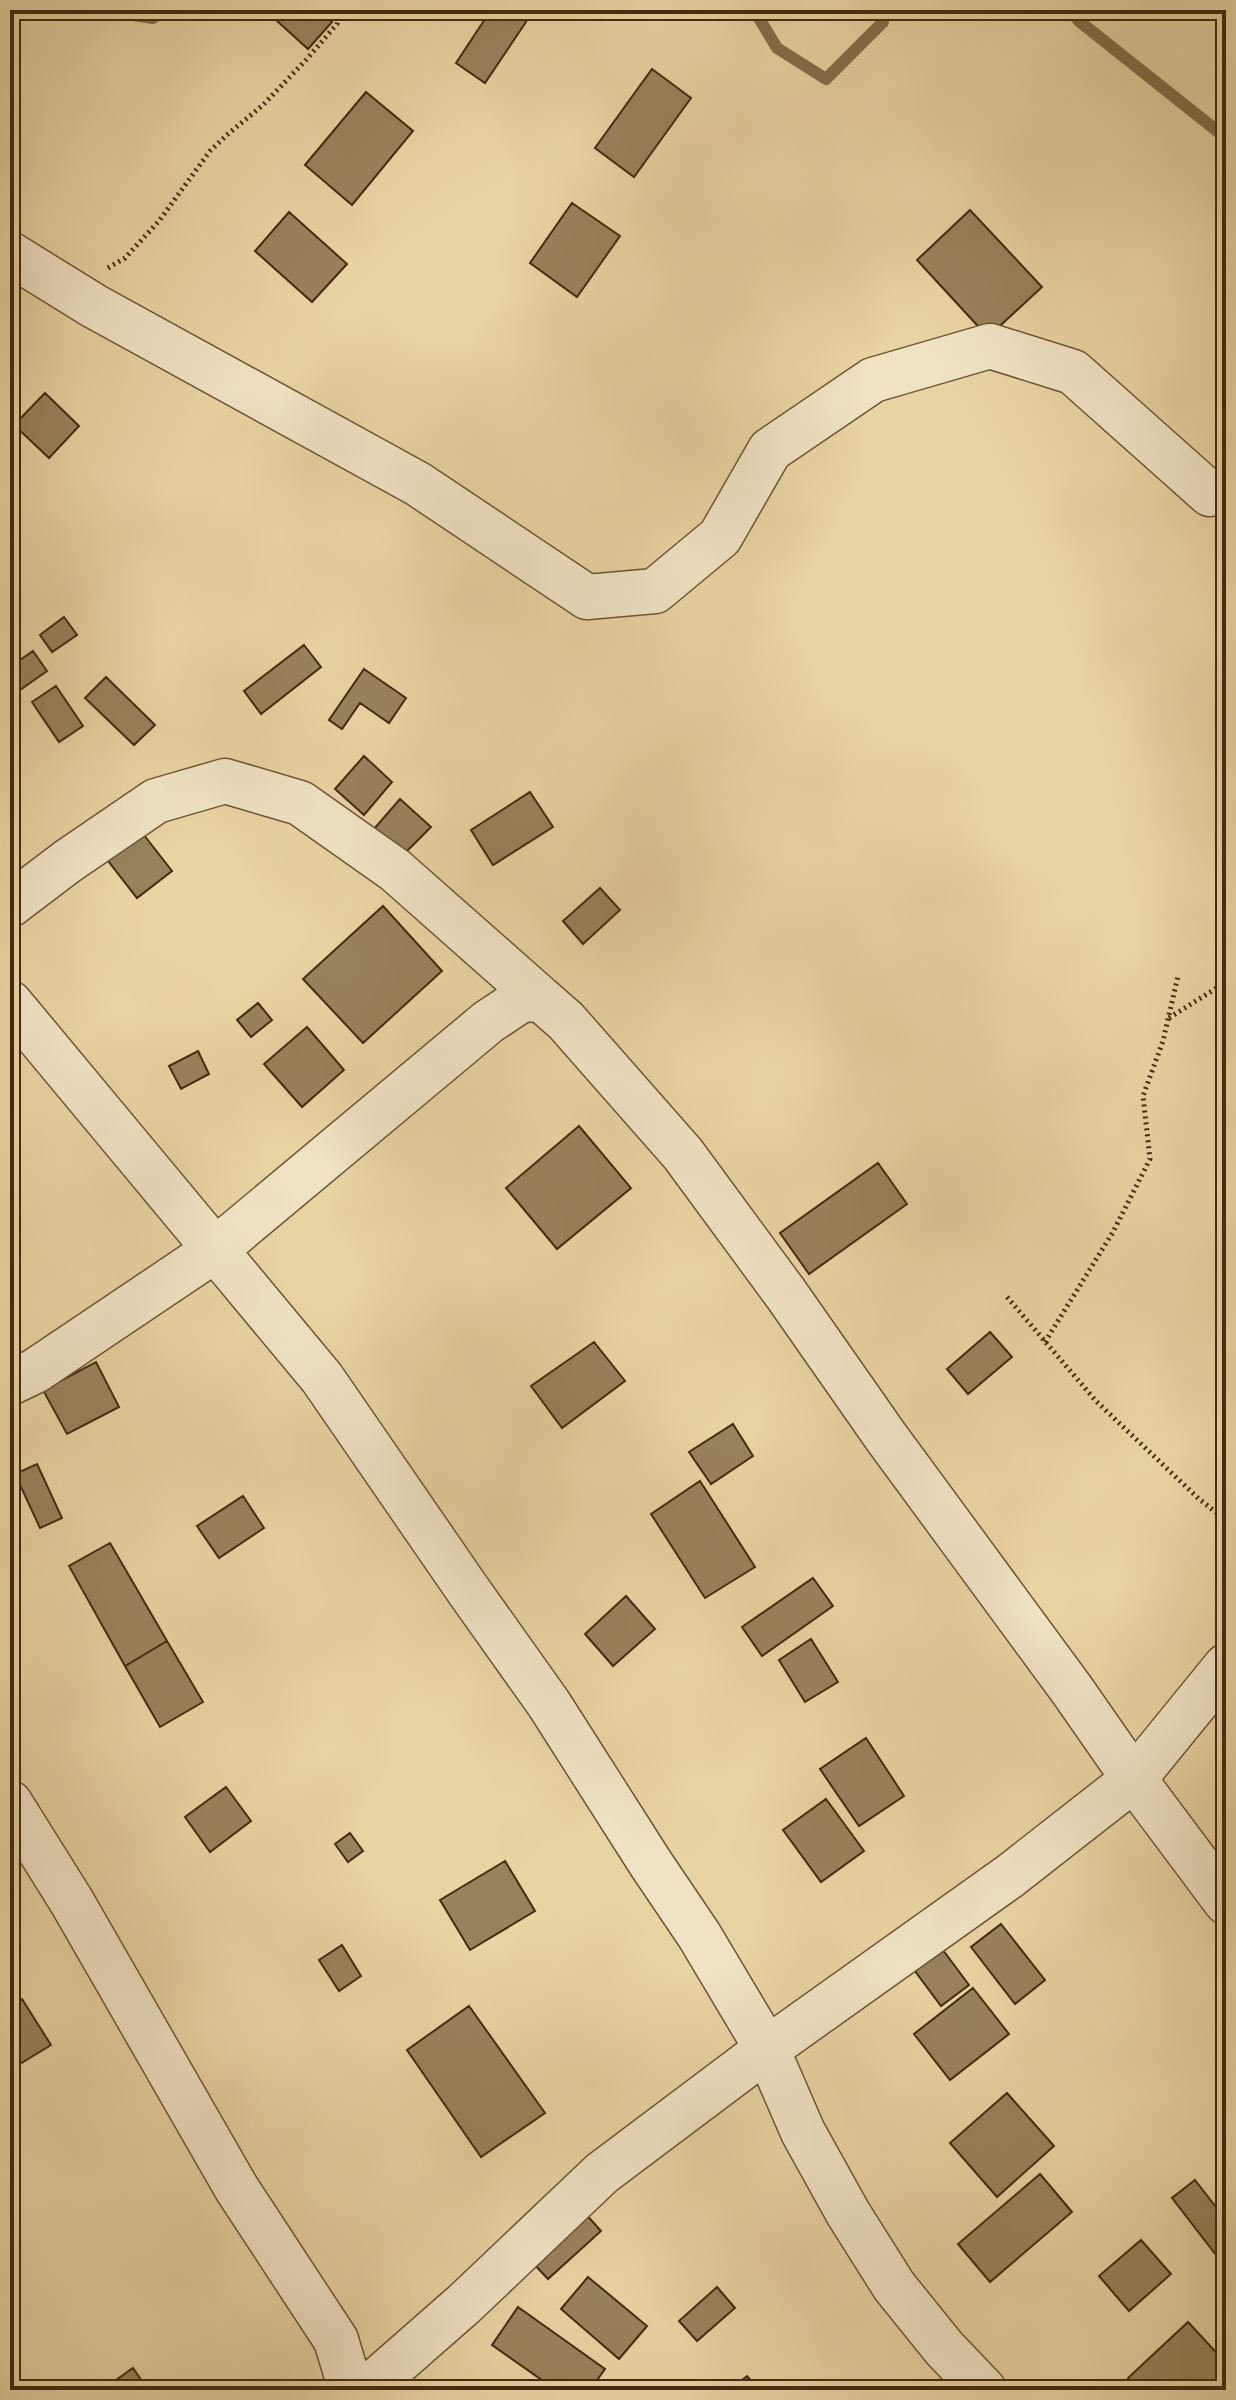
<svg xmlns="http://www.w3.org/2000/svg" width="1236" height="2400" font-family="'Sorts Mill Goudy',serif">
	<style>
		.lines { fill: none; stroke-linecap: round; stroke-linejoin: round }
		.stream { stroke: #846e4a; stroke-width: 12 }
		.building { fill: #98825c; stroke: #422b10; stroke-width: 2 }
		.minor-casing { stroke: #6c5534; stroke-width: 47 }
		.path { stroke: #422b10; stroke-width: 5; stroke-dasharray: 2 4; stroke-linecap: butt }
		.minor { stroke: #f0e2c3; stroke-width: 44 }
	</style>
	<rect width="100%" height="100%" fill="#e8d3a2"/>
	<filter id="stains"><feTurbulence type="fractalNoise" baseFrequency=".0025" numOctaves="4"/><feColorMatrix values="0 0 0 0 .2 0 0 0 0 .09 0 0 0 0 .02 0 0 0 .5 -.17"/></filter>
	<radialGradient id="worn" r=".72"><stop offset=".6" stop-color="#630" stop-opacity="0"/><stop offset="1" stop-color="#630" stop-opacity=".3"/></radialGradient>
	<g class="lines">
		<!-- stream -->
		<path class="stream" d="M99,10L153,18L161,10
			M754,10L777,48L826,79L883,22L881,10
			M1070,10L1079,21L1226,138"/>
	</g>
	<!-- building -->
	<path class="building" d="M267,10H319L332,22L308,49L266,11Z
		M491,10H534L485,83L456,63Z
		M652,69L691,98L634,177L595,148Z
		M366,92L413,131L352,205L305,165Z
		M572,203L620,236L577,297L530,263Z
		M970,210L1042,287L988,337L917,260Z
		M289,212L347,264L312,302L255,251Z
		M45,393L79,426L49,458L14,425Z
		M64,617L77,635L52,652L40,635Z
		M304,645L321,667L261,714L244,691Z
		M33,651L47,671L10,697V667Z
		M364,669L406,698L389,723L360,703L342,729L329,720Z
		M106,677L155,725L134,745L85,698Z
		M56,686L83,726L59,742L32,702Z
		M364,756L392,782L364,815L335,789Z
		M530,792L553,827L493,865L471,830Z
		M400,799L431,827L402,856L374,829Z
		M140,830L172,871L137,898L105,857Z
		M600,888L620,910L583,944L563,921Z
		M383,906L442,971L363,1043L303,979Z
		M258,1003L272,1020L251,1037L237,1020Z
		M307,1027L344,1070L302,1107L264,1064Z
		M198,1051L209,1074L181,1089L169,1066Z
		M579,1126L631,1188L557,1249L506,1188Z
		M878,1163L907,1204L809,1274L780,1233Z
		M990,1332L1012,1357L968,1394L947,1369Z
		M594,1342L625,1381L562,1428L531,1386Z
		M96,1362L119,1407L67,1434L43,1390Z
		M733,1424L753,1456L711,1484L689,1452Z
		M37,1464L62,1518L40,1528L15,1474Z
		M700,1481L755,1567L705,1598L651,1514Z
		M243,1496L264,1528L219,1558L197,1526Z
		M110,1543L167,1641L125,1666L69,1566Z
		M813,1578L833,1606L762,1656L742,1627Z
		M626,1596L655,1629L613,1666L585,1634Z
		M811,1639L838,1682L805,1702L779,1660Z
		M167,1641L203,1702L160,1727L125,1666Z
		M866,1738L904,1796L859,1826L820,1769Z
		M226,1787L251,1821L210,1852L185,1817Z
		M826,1799L864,1851L821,1882L783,1830Z
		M350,1833L363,1851L348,1862L335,1844Z
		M505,1861L535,1911L470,1950L440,1900Z
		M1001,1924L1045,1980L1015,2004L971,1947Z
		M937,1942L969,1985L941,2006L909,1963Z
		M342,1945L361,1976L339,1991L319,1960Z
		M973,1988L1009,2034L950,2080L914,2034Z
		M22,1999L51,2045L10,2070V2006Z
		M469,2006L545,2113L481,2157L407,2050Z
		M1007,2093L1054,2146L997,2197L950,2143Z
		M1040,2174L1072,2212L990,2282L958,2244Z
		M1195,2180L1226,2220V2255L1220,2260L1172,2198Z
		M584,2212L601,2231L548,2279L531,2261Z
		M1141,2240L1171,2274L1129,2311L1099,2276Z
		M588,2277L647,2326L619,2359L561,2309Z
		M717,2287L735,2308L697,2341L679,2321Z
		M518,2307L605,2369L590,2390H556L492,2345Z
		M1188,2322L1226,2363V2381L1217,2390H1139L1128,2378Z
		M133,2368L148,2390H102Z
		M747,2376L759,2390H729Z"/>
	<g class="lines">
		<!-- minor casing -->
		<g class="minor-casing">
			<path id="minor" d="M10,254L94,306L418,484L587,597L655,591L720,537L770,450L873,380L990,346L1073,372L1210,494
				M10,905L68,861L156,801L225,781L300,803L395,870L541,999
				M10,1003L322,1378L468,1590L549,1704L651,1864L699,1935L767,2049L803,2132L848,2213L894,2286L944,2348L984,2390
				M10,1383L35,1371L215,1250L488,1022L521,1000L541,999L566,1021L683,1154L786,1294L886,1437L1072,1690L1134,1779L1226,1902
				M10,1803L72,1902L237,2189L336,2340L351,2390
				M366,2390L464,2304L602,2173L767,2049L1010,1876L1134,1779L1226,1666"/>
		</g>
		<!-- path -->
		<path class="path" d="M108,268L125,258L159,221L210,151L228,134L263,105L306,60L337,24L339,10
			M1169,1018L1226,982
			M1007,1297L1096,1401L1199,1499L1226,1520
			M1045,1342L1113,1232L1150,1159L1143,1096L1163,1041L1178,976"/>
		<!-- minor -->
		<use href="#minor" class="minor"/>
	</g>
	<!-- margin -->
	<rect width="1236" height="2400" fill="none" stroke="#e8d3a2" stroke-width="40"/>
	<rect x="12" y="12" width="1212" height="2376" fill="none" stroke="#422b10" stroke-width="4"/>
	<rect x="20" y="20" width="1196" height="2360" fill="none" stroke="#422b10" stroke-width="2"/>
	<rect width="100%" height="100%" filter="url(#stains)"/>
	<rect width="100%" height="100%" fill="url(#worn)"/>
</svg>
